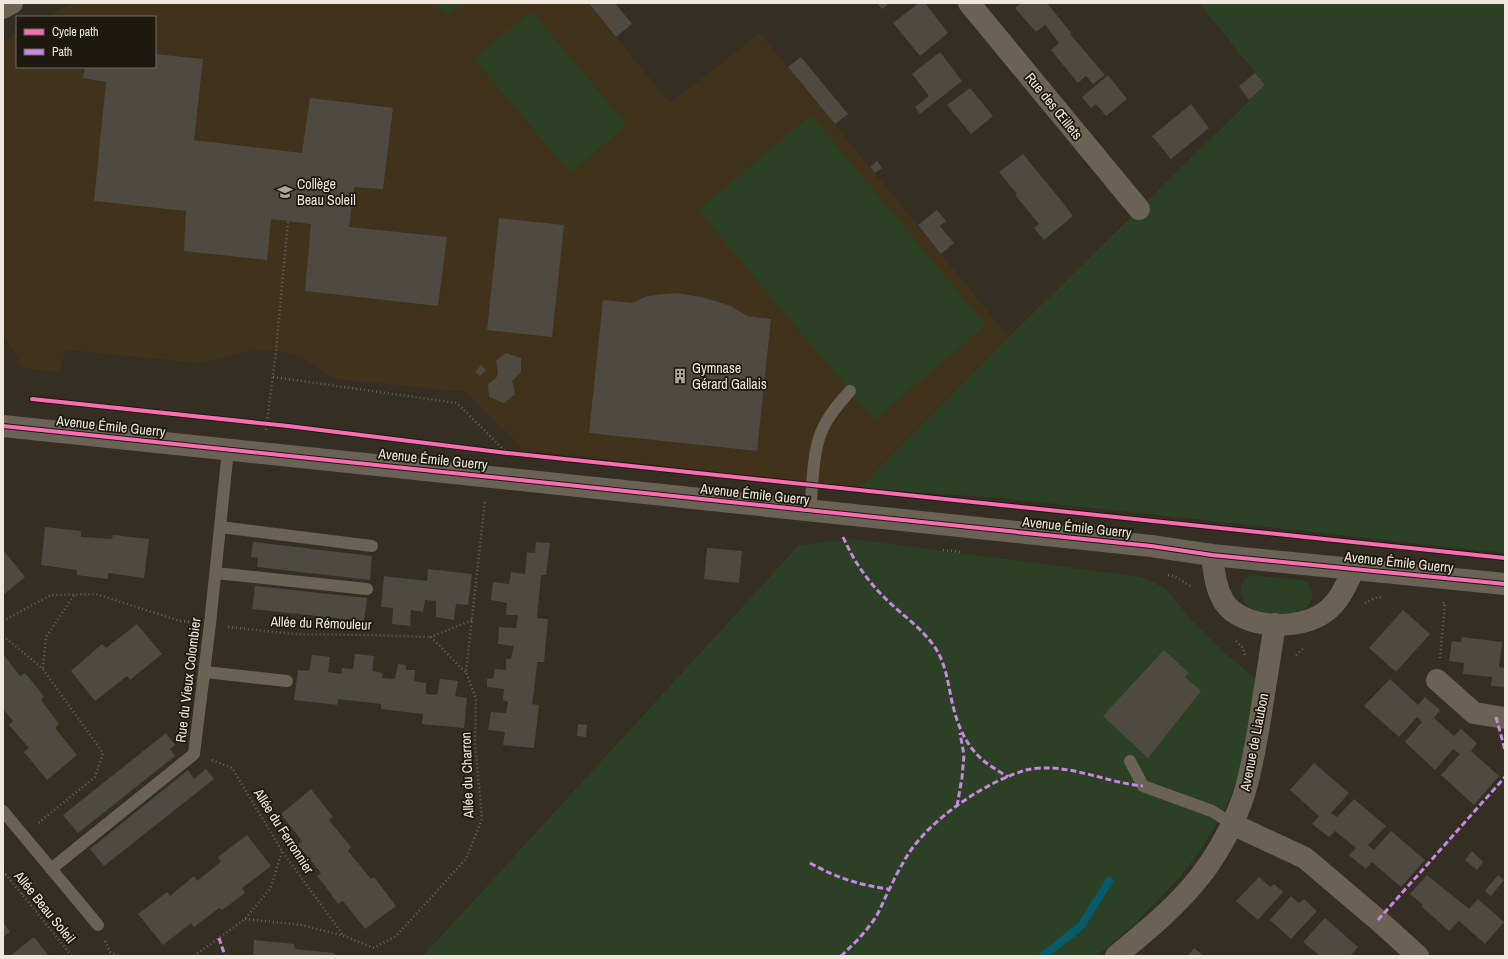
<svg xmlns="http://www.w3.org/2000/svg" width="1508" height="959" font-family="'Archivo Narrow',sans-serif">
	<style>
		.built { fill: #41321b }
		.green { fill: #2c4026 }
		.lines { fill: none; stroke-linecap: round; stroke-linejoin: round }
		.stream { stroke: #065a69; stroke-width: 8 }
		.building { fill: #4f4a41 }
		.path { stroke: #6a645a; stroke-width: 2.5; stroke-dasharray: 1 3; stroke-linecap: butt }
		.lane { stroke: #6a6254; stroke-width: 12 }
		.street { stroke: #6a6254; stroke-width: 22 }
		.secondary { stroke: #6c6454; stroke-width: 22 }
		.quiet { stroke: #c787e3; stroke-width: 3; stroke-dasharray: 6 3; stroke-linecap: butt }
		.cycleway-casing { stroke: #1d1810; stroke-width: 6 }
		.cycleway { stroke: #f96db3; stroke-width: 4 }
		.labels { text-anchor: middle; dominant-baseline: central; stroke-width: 3.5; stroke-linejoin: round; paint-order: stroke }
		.street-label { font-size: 14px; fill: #f0e8dd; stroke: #1d1810 }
		.poi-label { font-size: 14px; fill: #f0e8dd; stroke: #1d1810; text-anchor: start }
	</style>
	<rect width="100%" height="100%" fill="#342e23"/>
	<!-- built -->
	<path class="built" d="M72,3H589L670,103L760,33L1009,337L859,488L523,450L466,392L335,379L303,358L284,352L261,350L247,352L201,363L66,350L59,372L23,368L3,334V41L17,33V67H155V17H47Z"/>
	<!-- green -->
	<path class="green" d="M436,3H462L446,16Z
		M1199,3H1505V553L1000,498L859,488L1009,337L1265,85Z
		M531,11L627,125L570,173L474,59Z
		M811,115L986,325L874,420L698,210Z
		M852,539L1142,577L1165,588L1191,620L1225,654L1258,680L1240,770L1229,800L1221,817L1200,851L1179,878L1134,925L1096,956H423L799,545Z
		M1251,575L1303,580C1318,588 1313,608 1298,613C1294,614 1289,613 1286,614C1269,614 1244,614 1241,592C1240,584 1244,579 1251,575Z"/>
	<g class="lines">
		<!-- stream -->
		<path class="stream" d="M1043,956L1081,926L1109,881"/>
	</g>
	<!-- building -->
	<path class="building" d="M589,3H615L632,24L616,37Z
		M877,3H890L882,9Z
		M919,3H925L948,33L920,56L893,23Z
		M1021,3H1047L1072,34H1070L1105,75L1093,84L1086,76L1078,83L1051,50L1059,43L1045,25L1036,32L1015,8Z
		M940,52L962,81L920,114L915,107L929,96L912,74Z
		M155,54L203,59L194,140L302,153L310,98L393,108L383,189L354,187L349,227L447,237L438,306L305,291L311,224L271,219L267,260L184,251L186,211L94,201L106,82L83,78L85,67H155Z
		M801,57L848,114L835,124L788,67Z
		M1255,73L1265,85L1249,100L1239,86Z
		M1108,75L1127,99L1106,116L1096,104L1091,108L1082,97Z
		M970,88L993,116L971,134L947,105Z
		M1191,104L1209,128L1171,159L1152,136Z
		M1023,154L1064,204L1073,216L1044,240L1034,228L1039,224L1015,195L1017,194L999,172Z
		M877,161L882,168L875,173L870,167Z
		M937,210L946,221L940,226L954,243L941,254L918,225Z
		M499,218L564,225L552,337L487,330Z
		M676,293L701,297L731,306L747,316L771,319L757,451L589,433L603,300L632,303L647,296Z
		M506,353L521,358V372L512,381L515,394L504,403L489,397L488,384L496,378L498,374L496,361Z
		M481,365L486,370L480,376L475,372Z
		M45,527L81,531V537L112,539L113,535L149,539L144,578L108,573V579L77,575V570L41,565Z
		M253,542L372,556L370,580L257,567L258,558L251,557Z
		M536,542L550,543L546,575H541L537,618L548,619L544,662H537L535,683L532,704L539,705L534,748L503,745L505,732L488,730L491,712L506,713L508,702L503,700L504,689L487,687V679L493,678L495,669L506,670V659H511L514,646L498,644L499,627L516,628L518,615H506L507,603L491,600L493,582L509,584L511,572L525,574L527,552L535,553Z
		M707,548L742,551L739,583L704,579Z
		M3,550L25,577L3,595Z
		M428,569L472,574L468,605L456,604L454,620L436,617V601L425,600L423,612L411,610L410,626L392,624L393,608L381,607L384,576L427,581Z
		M255,586L367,598L364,621L252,609Z
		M1403,610L1430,634L1396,672L1369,648Z
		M137,624L162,654L130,680L127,676L95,701L71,671L102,644L106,648Z
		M1462,637L1502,642L1499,667L1505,668V687L1491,686L1492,677L1463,674L1464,663L1449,661L1452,641L1461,642Z
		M1164,650L1189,673L1185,677L1201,691L1148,758L1103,716Z
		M3,654L20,676L25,673L39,690L44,697L41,700L59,724L55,728L77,755L47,780L24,752L29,748L9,725L13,721L3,709Z
		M355,654L374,656L372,671L383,673L382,678L395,679L398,664L406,665V670H415L414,681L426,683V694L437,695L440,679L458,681L455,696L467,698L464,728L422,724L423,714L381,709V704L338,699L337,705L294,700L298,670L309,671L312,655L330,657L328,672L341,674L342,668L353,669Z
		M1390,679L1418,705L1425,697L1440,710L1434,718L1454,736L1461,729L1477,743L1471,751L1499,776L1474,805L1441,775L1460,754L1453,749L1435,770L1405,742L1422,722L1417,717L1399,737L1364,706Z
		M578,724L587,725L586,737L577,736Z
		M166,733L175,745L170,749L175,756L78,833L63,815Z
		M1314,763L1349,793L1331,813L1337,817L1354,799L1386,826L1368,845L1374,850L1391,831L1425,860L1401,887L1372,862L1366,869L1349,855L1356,848L1335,831L1329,837L1312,824L1319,816L1290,790Z
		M206,769L214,779L104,866L90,849L188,770L194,779Z
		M311,789L333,817L329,820L351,847L348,851L371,879L374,877L396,906L365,929L343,901L338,904L323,883L317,876L321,873L298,845L302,841L281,814Z
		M247,835L271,866L242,888L245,893L229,905L222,910L219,908L194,927L191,923L163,945L138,914L167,892L170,896L194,876L197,881L221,862L218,857Z
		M1472,851L1483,862L1477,870L1465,860Z
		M1427,875L1469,909L1478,899L1504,922L1485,944L1459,921L1449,931L1421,906L1423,905L1410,894Z
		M1498,875L1504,880L1491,896L1485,891Z
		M1259,877L1270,887L1274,884L1283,892L1258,920L1236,901Z
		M1291,896L1299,903L1304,899L1317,911L1291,939L1270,920Z
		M1325,918L1358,947L1350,956H1320L1303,942Z
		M3,922L10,932L3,937Z
		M34,937L49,956H10L30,940Z
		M254,940L294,944L295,949L334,953V956H253Z
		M1194,948L1204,956H1188Z"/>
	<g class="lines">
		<!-- path -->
		<path class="path" d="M273,377L457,403L508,454
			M266,430L276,351L288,221
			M943,550L962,552
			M1168,575L1174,576L1192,587
			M1365,603L1375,598L1381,597
			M3,621L51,595L96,594L180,621L191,622
			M228,627L293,634L367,635L431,637
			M3,636L42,668L103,753L95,777L37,824
			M1236,641L1243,648L1245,655
			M1296,655L1305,647
			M1440,658L1445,603H1443
			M43,668L46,637L75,594
			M465,672L431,637L472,620
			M212,760L232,768L282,851L343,935
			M3,871L72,956
			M22,894L36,881
			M245,919L302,925L344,936L374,948L396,936L466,859L482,819L475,743L476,699L466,672L485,501
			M105,941L110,952L119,956
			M194,956L245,919L270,889L282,852"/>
		<!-- lane -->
		<path class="lane" d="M810,510C813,484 812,449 824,426C831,412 840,402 850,391
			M220,527L372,546
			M216,573L367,589
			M205,672L287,681
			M1130,761L1143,786L1212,811L1232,824
			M3,811L98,925
			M51,869L194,754L210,624L228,450"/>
		<!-- street -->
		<path class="street" d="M969,3L1139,209
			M3,426L1151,546L1212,555L1505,584
			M1212,555C1214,571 1215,587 1224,602C1243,630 1300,631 1325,612C1340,601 1346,585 1354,569
			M1437,680L1474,713L1505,718
			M1232,824L1305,858L1378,920L1418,956
			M1116,956C1145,932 1174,909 1198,879C1215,858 1232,828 1241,803C1250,780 1253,756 1258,732C1264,696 1269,660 1275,624"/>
		<!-- secondary -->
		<path class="secondary" d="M3,8L12,3"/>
		<!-- quiet -->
		<path class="quiet" d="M843,537C853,559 865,578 882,595C899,613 920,626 934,646C944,660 947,677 950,692C955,719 963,744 985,762C992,767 1000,772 1008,777
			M1496,717L1505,750
			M957,806L962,778L964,755L960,733
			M810,863C837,878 859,885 889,889
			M1378,920L1505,777
			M219,938L225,956
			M841,956C854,944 868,930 877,915C882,906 885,897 890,888C895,877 901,866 907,856C930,819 985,782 1026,770C1033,768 1043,768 1050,768C1081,769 1111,783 1143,786"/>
		<!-- cycleway casing -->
		<g class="cycleway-casing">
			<path id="cycleway" d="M32,399L288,426L507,453L1505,558
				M3,426L1151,546L1212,555L1505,584"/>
		</g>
		<!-- cycleway -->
		<use href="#cycleway" class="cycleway"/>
	</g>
	<!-- icons -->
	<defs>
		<g id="school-bare" transform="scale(1.2)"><path d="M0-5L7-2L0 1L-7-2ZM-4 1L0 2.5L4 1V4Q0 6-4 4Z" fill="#aea79c" stroke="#1d1810" stroke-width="2.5" paint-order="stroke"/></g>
		<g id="building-bare" transform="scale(1.2)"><path d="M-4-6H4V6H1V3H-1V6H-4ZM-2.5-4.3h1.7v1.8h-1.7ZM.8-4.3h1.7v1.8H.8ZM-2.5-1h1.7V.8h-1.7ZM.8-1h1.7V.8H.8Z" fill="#aea79c" stroke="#1d1810" stroke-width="2.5" paint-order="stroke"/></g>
	</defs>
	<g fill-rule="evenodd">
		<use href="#school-bare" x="285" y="192"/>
		<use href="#building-bare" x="680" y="376"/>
	</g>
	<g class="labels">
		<!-- street labels -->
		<g class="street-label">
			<text transform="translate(1054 106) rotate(51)">Rue des Œillets</text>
			<text transform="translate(111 426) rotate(6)">Avenue Émile Guerry</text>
			<text transform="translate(433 459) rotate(6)">Avenue Émile Guerry</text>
			<text transform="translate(755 494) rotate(6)">Avenue Émile Guerry</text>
			<text transform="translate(1077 527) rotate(6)">Avenue Émile Guerry</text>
			<text transform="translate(1399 562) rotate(6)">Avenue Émile Guerry</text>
			<text transform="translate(321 623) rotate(2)">Allée du Rémouleur</text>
			<text transform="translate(188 680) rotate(-83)">Rue du Vieux Colombier</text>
			<text transform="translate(1254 742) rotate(-79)">Avenue de Liaubon</text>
			<text transform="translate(467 775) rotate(-92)">Allée du Charron</text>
			<text transform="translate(284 831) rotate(57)">Allée du Ferronnier</text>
			<text transform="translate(45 907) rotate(51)">Allée Beau Soleil</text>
		</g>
		<!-- poi labels -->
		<g class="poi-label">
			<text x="297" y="184">Collège<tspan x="297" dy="16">Beau Soleil</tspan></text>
			<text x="692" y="368">Gymnase<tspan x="692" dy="16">Gérard Gallais</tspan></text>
		</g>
	</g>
	<!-- border -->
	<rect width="1508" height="959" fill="none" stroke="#f0e8dd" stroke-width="8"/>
	<!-- legend -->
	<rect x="16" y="16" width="140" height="52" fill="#1d1810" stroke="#716b62"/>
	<rect x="24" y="29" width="20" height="6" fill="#f96db3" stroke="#716b62"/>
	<text x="52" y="36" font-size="12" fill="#f0e8dd">Cycle path</text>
	<rect x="24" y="49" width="20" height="6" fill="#c787e3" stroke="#716b62"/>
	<text x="52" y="56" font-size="12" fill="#f0e8dd">Path</text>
</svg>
